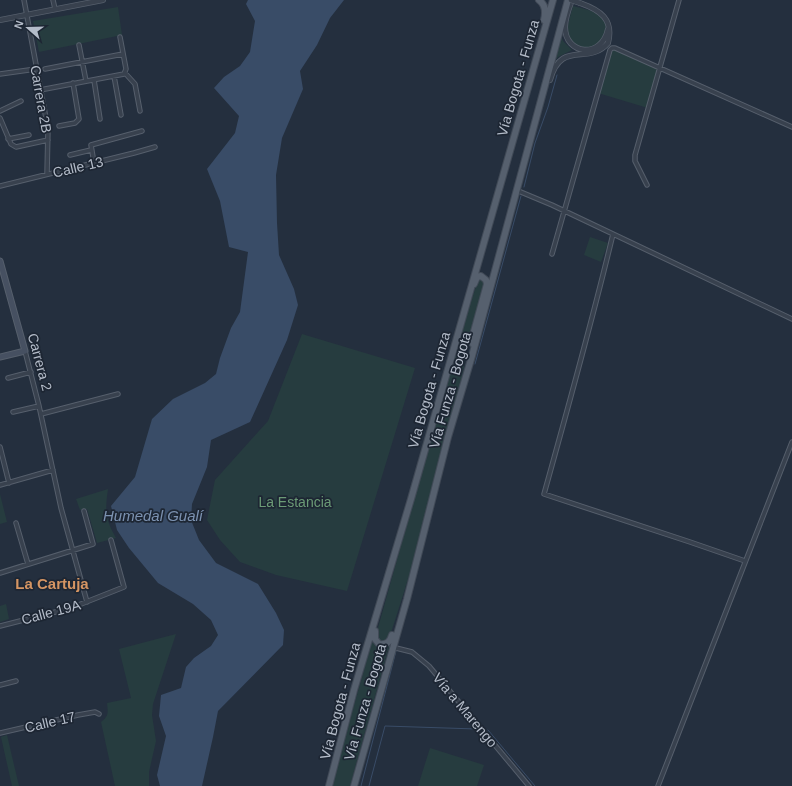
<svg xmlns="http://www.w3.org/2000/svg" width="792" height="786" font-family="Helvetica,sans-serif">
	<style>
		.green { fill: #263c3f }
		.water { fill: #394c67 }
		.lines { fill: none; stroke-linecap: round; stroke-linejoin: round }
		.stream { stroke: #394c67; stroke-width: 1 }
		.minor-casing { stroke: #565f6c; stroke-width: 5.5 }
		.tertiary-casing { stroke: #565f6c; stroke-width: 6 }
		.secondary-casing { stroke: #565f6c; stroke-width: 7 }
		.primary-casing { stroke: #414a57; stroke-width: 8 }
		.minor { stroke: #38414e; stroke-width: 3.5 }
		.tertiary { stroke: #38414e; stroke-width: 4.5 }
		.secondary { stroke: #465061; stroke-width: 5 }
		.primary { stroke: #56606e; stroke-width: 6 }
		.tertiary-bridge-casing { stroke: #565f6c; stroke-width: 6; stroke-linecap: butt }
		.tertiary-bridge { stroke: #38414e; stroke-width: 4.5 }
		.labels { text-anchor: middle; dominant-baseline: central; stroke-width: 3.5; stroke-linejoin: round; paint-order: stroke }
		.street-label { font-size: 14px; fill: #b4bcc9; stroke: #1d2633 }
		.park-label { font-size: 14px; fill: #6b9a76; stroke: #1d2633 }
		.water-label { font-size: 15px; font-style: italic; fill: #7c92b1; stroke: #1d2633 }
		.neighbourhood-label { font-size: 15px; font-weight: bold; fill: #d59563; stroke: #1d2633 }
	</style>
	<rect width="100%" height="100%" fill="#242f3e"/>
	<!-- green -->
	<path class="green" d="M573,6C585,9 607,12 606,29C606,33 604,38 602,41L587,49C583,48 577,47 575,45C562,34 570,19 573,6Z
		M118,7L122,35L39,52L33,21Z
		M561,35L563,41L572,50L558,57L554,62Z
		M612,48L659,68L648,108L598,93Z
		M590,237L608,243L601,262L584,255Z
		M481,279L485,282L471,333L459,391L431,498L412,567L389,639C385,642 382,642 378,640L376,635L456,348L477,283L478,281Z
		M302,334L415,368L347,591L276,575L240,562L220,540L207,520L215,480L268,421Z
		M108,489C105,510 105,519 116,538L97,543L87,509L80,510L76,499Z
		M0,494L7,522L0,524Z
		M6,604L9,619L0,622V606Z
		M176,634L153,704L152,715L156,741L149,772V786H115L101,722C109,716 108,713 107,703L131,698L119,649Z
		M372,642C378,649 383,649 390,643L350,786H331Z
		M7,735L19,786H12L1,737Z
		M430,748L484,765L477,786H418Z"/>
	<!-- water -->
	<path class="water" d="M248,0H344L330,18L317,45L300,71L303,89L282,138L276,175L277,223L279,255L294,289L298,305L287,340L250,422L211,440L207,467L192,504L191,520L199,540L216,563L258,584L276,613L284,630L283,645L218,711L213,737L202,786H160L157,775L166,736L159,716L161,695L181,688L186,667L194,658L211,646L218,635L211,620L193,604L158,583L129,548L117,530L111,506L135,477L152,419L173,399L205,383L216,374L220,358L231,328L240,312L248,252L229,247L220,201L207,169L235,133L239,116L214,88L224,77L240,66L250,52L255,21L246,4Z"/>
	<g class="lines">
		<!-- stream -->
		<path class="stream" d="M524,187L535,143L548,107L557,75
			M475,364L521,196
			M488,730L535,786
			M361,786L396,651
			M369,786L385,726L476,729"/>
		<!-- minor casing -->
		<g class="minor-casing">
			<path id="minor" d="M24,0L48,129L47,174
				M53,0L55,9
				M79,45L86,81
				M45,69L123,54
				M125,73L135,84L140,111
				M0,74L36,69
				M114,76L121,115
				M94,80L100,119
				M40,90L124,74L126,69L120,37
				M0,111L21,101
				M0,118L11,144L16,147L48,140
				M59,126L75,123L79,119L73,83
				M8,139L29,135
				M70,155L91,150
				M94,163L91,145L142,131
				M647,185L635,161V155L679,0
				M0,186L134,153L155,147
				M516,190L552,205L792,319
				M613,234C592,322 568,408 544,494L690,542L745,561
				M552,254L610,50L612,48H615L792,127
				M25,351L39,406L61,508L87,602
				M8,378L31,372
				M13,412L39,406
				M41,414L118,394
				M0,447L9,483
				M0,485L53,470
				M16,523L28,564
				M0,573L93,544L84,511
				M0,626L71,608L124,587L111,540
				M392,647L412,652L429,666L529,786
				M0,685L16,681
				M0,733L78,715L95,712L99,714
				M658,786L792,442"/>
		</g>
		<!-- tertiary casing -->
		<g class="tertiary-casing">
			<path id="tertiary" d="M572,0C569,8 565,18 565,27C565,55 602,59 608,29
				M0,20L103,0
				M550,80C561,39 588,66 608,43C614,19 600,10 580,3"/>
		</g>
		<!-- secondary casing -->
		<g class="secondary-casing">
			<path id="secondary" d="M0,261L25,351L0,357"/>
		</g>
		<!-- primary casing -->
		<g class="primary-casing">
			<path id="primary" d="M539,0C546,5 546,12 544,20
				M473,344V335L487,284L486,280L481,276L477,277L474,284
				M375,631V639L379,644C387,645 390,642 392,635
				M329,786L354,690L411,499L553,0
				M354,786L407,599L448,437L472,356L568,0"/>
		</g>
		<!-- minor -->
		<use href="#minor" class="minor"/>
		<!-- tertiary -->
		<use href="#tertiary" class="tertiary"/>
		<!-- secondary -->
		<use href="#secondary" class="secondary"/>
		<!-- primary -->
		<use href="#primary" class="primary"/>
		<!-- tertiary-bridge casing -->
		<g class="tertiary-bridge-casing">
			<path id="tertiary-bridge" d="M571,0L580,3"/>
		</g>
		<!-- tertiary-bridge -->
		<use href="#tertiary-bridge" class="tertiary-bridge"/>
	</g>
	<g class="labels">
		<!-- street labels -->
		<g class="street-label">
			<text transform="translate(518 78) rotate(-74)">Vía Bogota - Funza</text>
			<text transform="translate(41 99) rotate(80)">Carrera 2B</text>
			<text transform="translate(78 167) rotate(-13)">Calle 13</text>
			<text transform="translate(40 362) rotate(75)">Carrera 2</text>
			<text transform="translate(429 390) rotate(-74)">Vía Bogota - Funza</text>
			<text transform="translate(450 390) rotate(-74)">Vía Funza - Bogota</text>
			<text transform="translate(51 612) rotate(-15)">Calle 19A</text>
			<text transform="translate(340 701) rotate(-75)">Vía Bogota - Funza</text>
			<text transform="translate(365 702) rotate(-74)">Vía Funza - Bogota</text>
			<text transform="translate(465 710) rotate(50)">Vía a Marengo</text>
			<text transform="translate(50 722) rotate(-13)">Calle 17</text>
		</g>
		<!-- park labels -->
		<g class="park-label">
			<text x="295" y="502">La Estancia</text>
		</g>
		<!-- water labels -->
		<g class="water-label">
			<text x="153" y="515">Humedal Gualí</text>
		</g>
		<!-- neighbourhood labels -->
		<g class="neighbourhood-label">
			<text x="52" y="583">La Cartuja</text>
		</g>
	</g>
	<!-- north arrow -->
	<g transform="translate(28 28) rotate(290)" stroke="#1d2633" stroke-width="3" paint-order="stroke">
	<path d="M0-3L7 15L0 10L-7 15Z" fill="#b4bcc9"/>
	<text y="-6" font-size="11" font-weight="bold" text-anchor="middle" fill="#b4bcc9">N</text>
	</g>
</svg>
